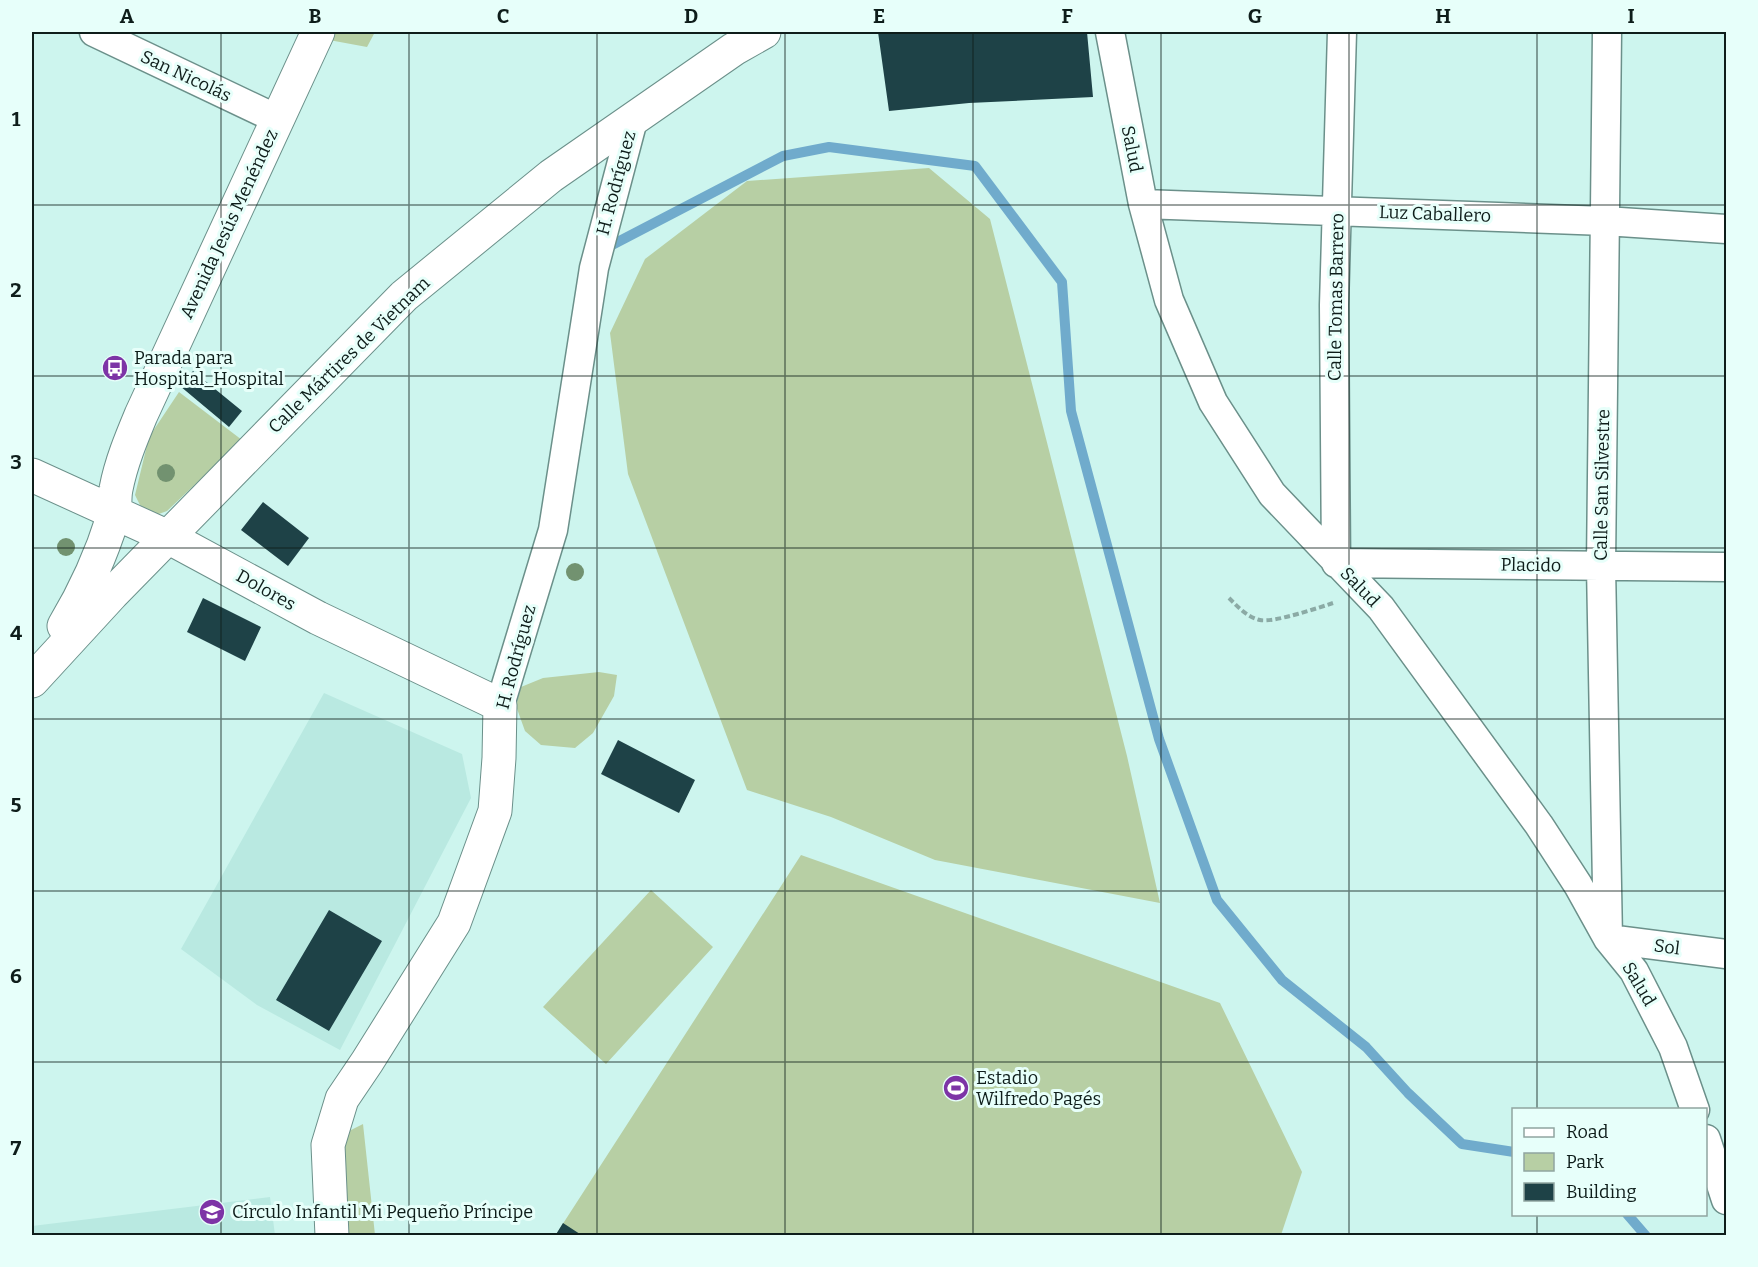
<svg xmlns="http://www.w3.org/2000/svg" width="1758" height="1267" font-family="Bitter,serif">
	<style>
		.built { fill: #b9e9e1 }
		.green { fill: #b7cfa4 }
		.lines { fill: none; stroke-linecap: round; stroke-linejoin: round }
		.stream { stroke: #70abcc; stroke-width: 10 }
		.building { fill: #1e4247 }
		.street-casing { stroke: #6b908a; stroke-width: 31 }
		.secondary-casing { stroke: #6b908a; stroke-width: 35 }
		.path { stroke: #8baaa5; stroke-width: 4; stroke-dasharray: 6 3; stroke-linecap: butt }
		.street { stroke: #fff; stroke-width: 28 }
		.secondary { stroke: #fff; stroke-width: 33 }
		.tree { fill: #729270 }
		.grid { fill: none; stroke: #0e1d1a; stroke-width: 1.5; stroke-opacity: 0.55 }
		.labels { text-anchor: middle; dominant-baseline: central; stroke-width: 6; stroke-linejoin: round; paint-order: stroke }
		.street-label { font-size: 18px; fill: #0e1d1a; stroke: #e7fffa }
		.poi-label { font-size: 18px; fill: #0e1d1a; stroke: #e7fffa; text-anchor: start }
		.neatline { fill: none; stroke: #0e1d1a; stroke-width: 2 }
		.grid-label { font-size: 20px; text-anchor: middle; font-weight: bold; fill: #0e1d1a }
	</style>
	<rect width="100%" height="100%" fill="#cdf5ee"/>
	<!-- built -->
	<path class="built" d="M324,693L462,754L471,798L340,1050L257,1005L181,949Z
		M270,1197L275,1235H32V1226Z"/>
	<!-- green -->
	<path class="green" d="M333,32H375L367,47L329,40Z
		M929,168L990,219L1127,756L1160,903L935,860L831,817L747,790L628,474L610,333L645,259L747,181Z
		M179,392L242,440L167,511L156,515L140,505L135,495L149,437Z
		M599,672L617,675L614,696L593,733L575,748L541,745L525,731L516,706L521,687L543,678Z
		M801,855L1220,1003L1302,1172L1281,1235L555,1236Z
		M651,890L713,947L606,1064L543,1007Z
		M363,1124L375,1235H344L341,1135Z"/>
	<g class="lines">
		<!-- stream -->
		<path class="stream" d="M610,246L783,156L829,147L975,166L1062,282L1071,411L1159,739L1217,900L1282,980L1366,1047L1408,1093L1462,1144L1514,1152
			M1627,1214L1646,1236"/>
	</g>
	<!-- building -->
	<path class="building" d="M878,32H1087L1093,97L969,103L889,111Z
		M193,371L242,411L229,427L180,386Z
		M263,502L309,538L288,566L241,530Z
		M203,598L261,627L245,661L187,632Z
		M618,740L695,780L679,813L601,774Z
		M329,910L382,941L329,1031L276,1000Z
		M563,1223L583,1236H555Z"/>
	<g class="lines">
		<!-- street casing -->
		<g class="street-casing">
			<path id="street" d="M94,32L279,120
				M1110,32L1143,204L1169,300L1213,402L1272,494L1381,608L1539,825L1578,885L1608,939L1634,971L1673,1047L1695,1110
				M1342,32L1334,305L1336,563L1726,567
				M1607,32L1601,566L1608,939L1726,954
				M1143,204L1605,221L1726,229
				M500,705L553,530L594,268L633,120
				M1706,1139L1726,1200"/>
		</g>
		<!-- secondary casing -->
		<g class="secondary-casing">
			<path id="secondary" d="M32,475L168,537L318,618L500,705L499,758L495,811L454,923L367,1062L342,1099L328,1145L332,1236
				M64,626C85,591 101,556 113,517C116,508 114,498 116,489C121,463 131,439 141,415L318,32
				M32,681L112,594L404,296L551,176L734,49L764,32"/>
		</g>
		<!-- path -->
		<path class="path" d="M1229,598C1238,607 1247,617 1260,620C1273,623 1318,608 1333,603"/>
		<!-- street -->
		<use href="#street" class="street"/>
		<!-- secondary -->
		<use href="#secondary" class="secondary"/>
	</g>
	<!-- trees -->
	<g class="tree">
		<circle cx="166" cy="473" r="9"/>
		<circle cx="66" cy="547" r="9"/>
		<circle cx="575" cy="572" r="9"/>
	</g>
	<!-- grid -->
	<path class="grid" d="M221,32V1236M409,32V1236M597,32V1236M785,32V1236M973,32V1236M1161,32V1236M1349,32V1236M1537,32V1110M32,205H1726M32,376H1726M32,548H1726M32,719H1726M32,891H1726M32,1062H1726M1537,1214V1236"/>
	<!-- icons -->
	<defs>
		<g id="bus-disc" transform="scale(1.35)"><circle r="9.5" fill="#7d34a6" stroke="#e7fffa"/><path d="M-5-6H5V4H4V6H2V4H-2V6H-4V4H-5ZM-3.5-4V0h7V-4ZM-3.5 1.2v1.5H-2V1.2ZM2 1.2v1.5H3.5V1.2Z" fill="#fff"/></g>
		<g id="stadium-disc" transform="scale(1.35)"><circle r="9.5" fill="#7d34a6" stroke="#e7fffa"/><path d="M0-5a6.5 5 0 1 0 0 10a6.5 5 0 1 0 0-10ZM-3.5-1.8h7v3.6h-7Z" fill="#fff"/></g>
		<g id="school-disc" transform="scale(1.35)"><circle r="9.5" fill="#7d34a6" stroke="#e7fffa"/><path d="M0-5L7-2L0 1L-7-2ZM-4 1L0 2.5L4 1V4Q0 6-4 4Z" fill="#fff"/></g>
	</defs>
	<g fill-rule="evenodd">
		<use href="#bus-disc" x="115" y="368"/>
		<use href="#stadium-disc" x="956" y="1088"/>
		<use href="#school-disc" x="212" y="1212"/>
	</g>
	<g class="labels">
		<!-- street labels -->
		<g class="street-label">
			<text transform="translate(186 76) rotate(25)">San Nicolás</text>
			<text transform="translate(1132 149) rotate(79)">Salud</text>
			<text transform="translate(616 183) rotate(-75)">H. Rodríguez</text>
			<text transform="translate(1435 214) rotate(2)">Luz Caballero</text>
			<text transform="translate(229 224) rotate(-65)">Avenida Jesús Menéndez</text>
			<text transform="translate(1336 297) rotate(-89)">Calle Tomas Barrero</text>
			<text transform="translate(349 355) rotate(-44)">Calle Mártires de Vietnam</text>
			<text transform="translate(1602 485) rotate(-89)">Calle San Silvestre</text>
			<text transform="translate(1531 565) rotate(1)">Placido</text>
			<text transform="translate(1360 587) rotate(46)">Salud</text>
			<text transform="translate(266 590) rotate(29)">Dolores</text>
			<text transform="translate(516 657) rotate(-75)">H. Rodríguez</text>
			<text transform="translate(1667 947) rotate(7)">Sol</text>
			<text transform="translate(1639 984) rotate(59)">Salud</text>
		</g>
		<!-- poi labels -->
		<g class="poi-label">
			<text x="134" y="358">Parada para<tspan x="134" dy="21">Hospital_Hospital</tspan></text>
			<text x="976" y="1078">Estadio<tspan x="976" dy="21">Wilfredo Pagés</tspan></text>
			<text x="232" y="1212">Círculo Infantil Mi Pequeño Príncipe</text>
		</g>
	</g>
	<!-- border -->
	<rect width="1758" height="1267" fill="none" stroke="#e7fffa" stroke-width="66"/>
	<!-- legend -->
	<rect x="1512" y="1108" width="195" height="108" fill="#e7fffa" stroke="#90a5a0" stroke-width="1.5"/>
	<rect x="1524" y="1128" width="30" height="9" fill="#ffffff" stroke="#90a5a0" stroke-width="1.5"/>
	<text x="1566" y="1138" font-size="18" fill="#0e1d1a">Road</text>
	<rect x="1524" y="1153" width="30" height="18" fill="#b7cfa4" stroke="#90a5a0" stroke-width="1.5"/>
	<text x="1566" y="1168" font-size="18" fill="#0e1d1a">Park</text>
	<rect x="1524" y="1183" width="30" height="18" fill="#1e4247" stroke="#90a5a0" stroke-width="1.5"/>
	<text x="1566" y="1198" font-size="18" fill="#0e1d1a">Building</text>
	<rect x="33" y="33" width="1692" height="1201" class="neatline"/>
	<g class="grid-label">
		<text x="127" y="23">A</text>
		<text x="315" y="23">B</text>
		<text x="503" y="23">C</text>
		<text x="691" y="23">D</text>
		<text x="879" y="23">E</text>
		<text x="1067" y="23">F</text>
		<text x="1255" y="23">G</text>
		<text x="1443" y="23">H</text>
		<text x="1631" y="23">I</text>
		<text x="16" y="126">1</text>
		<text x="16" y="297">2</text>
		<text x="16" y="469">3</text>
		<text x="16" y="640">4</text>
		<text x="16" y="812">5</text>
		<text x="16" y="983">6</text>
		<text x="16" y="1155">7</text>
	</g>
</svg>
